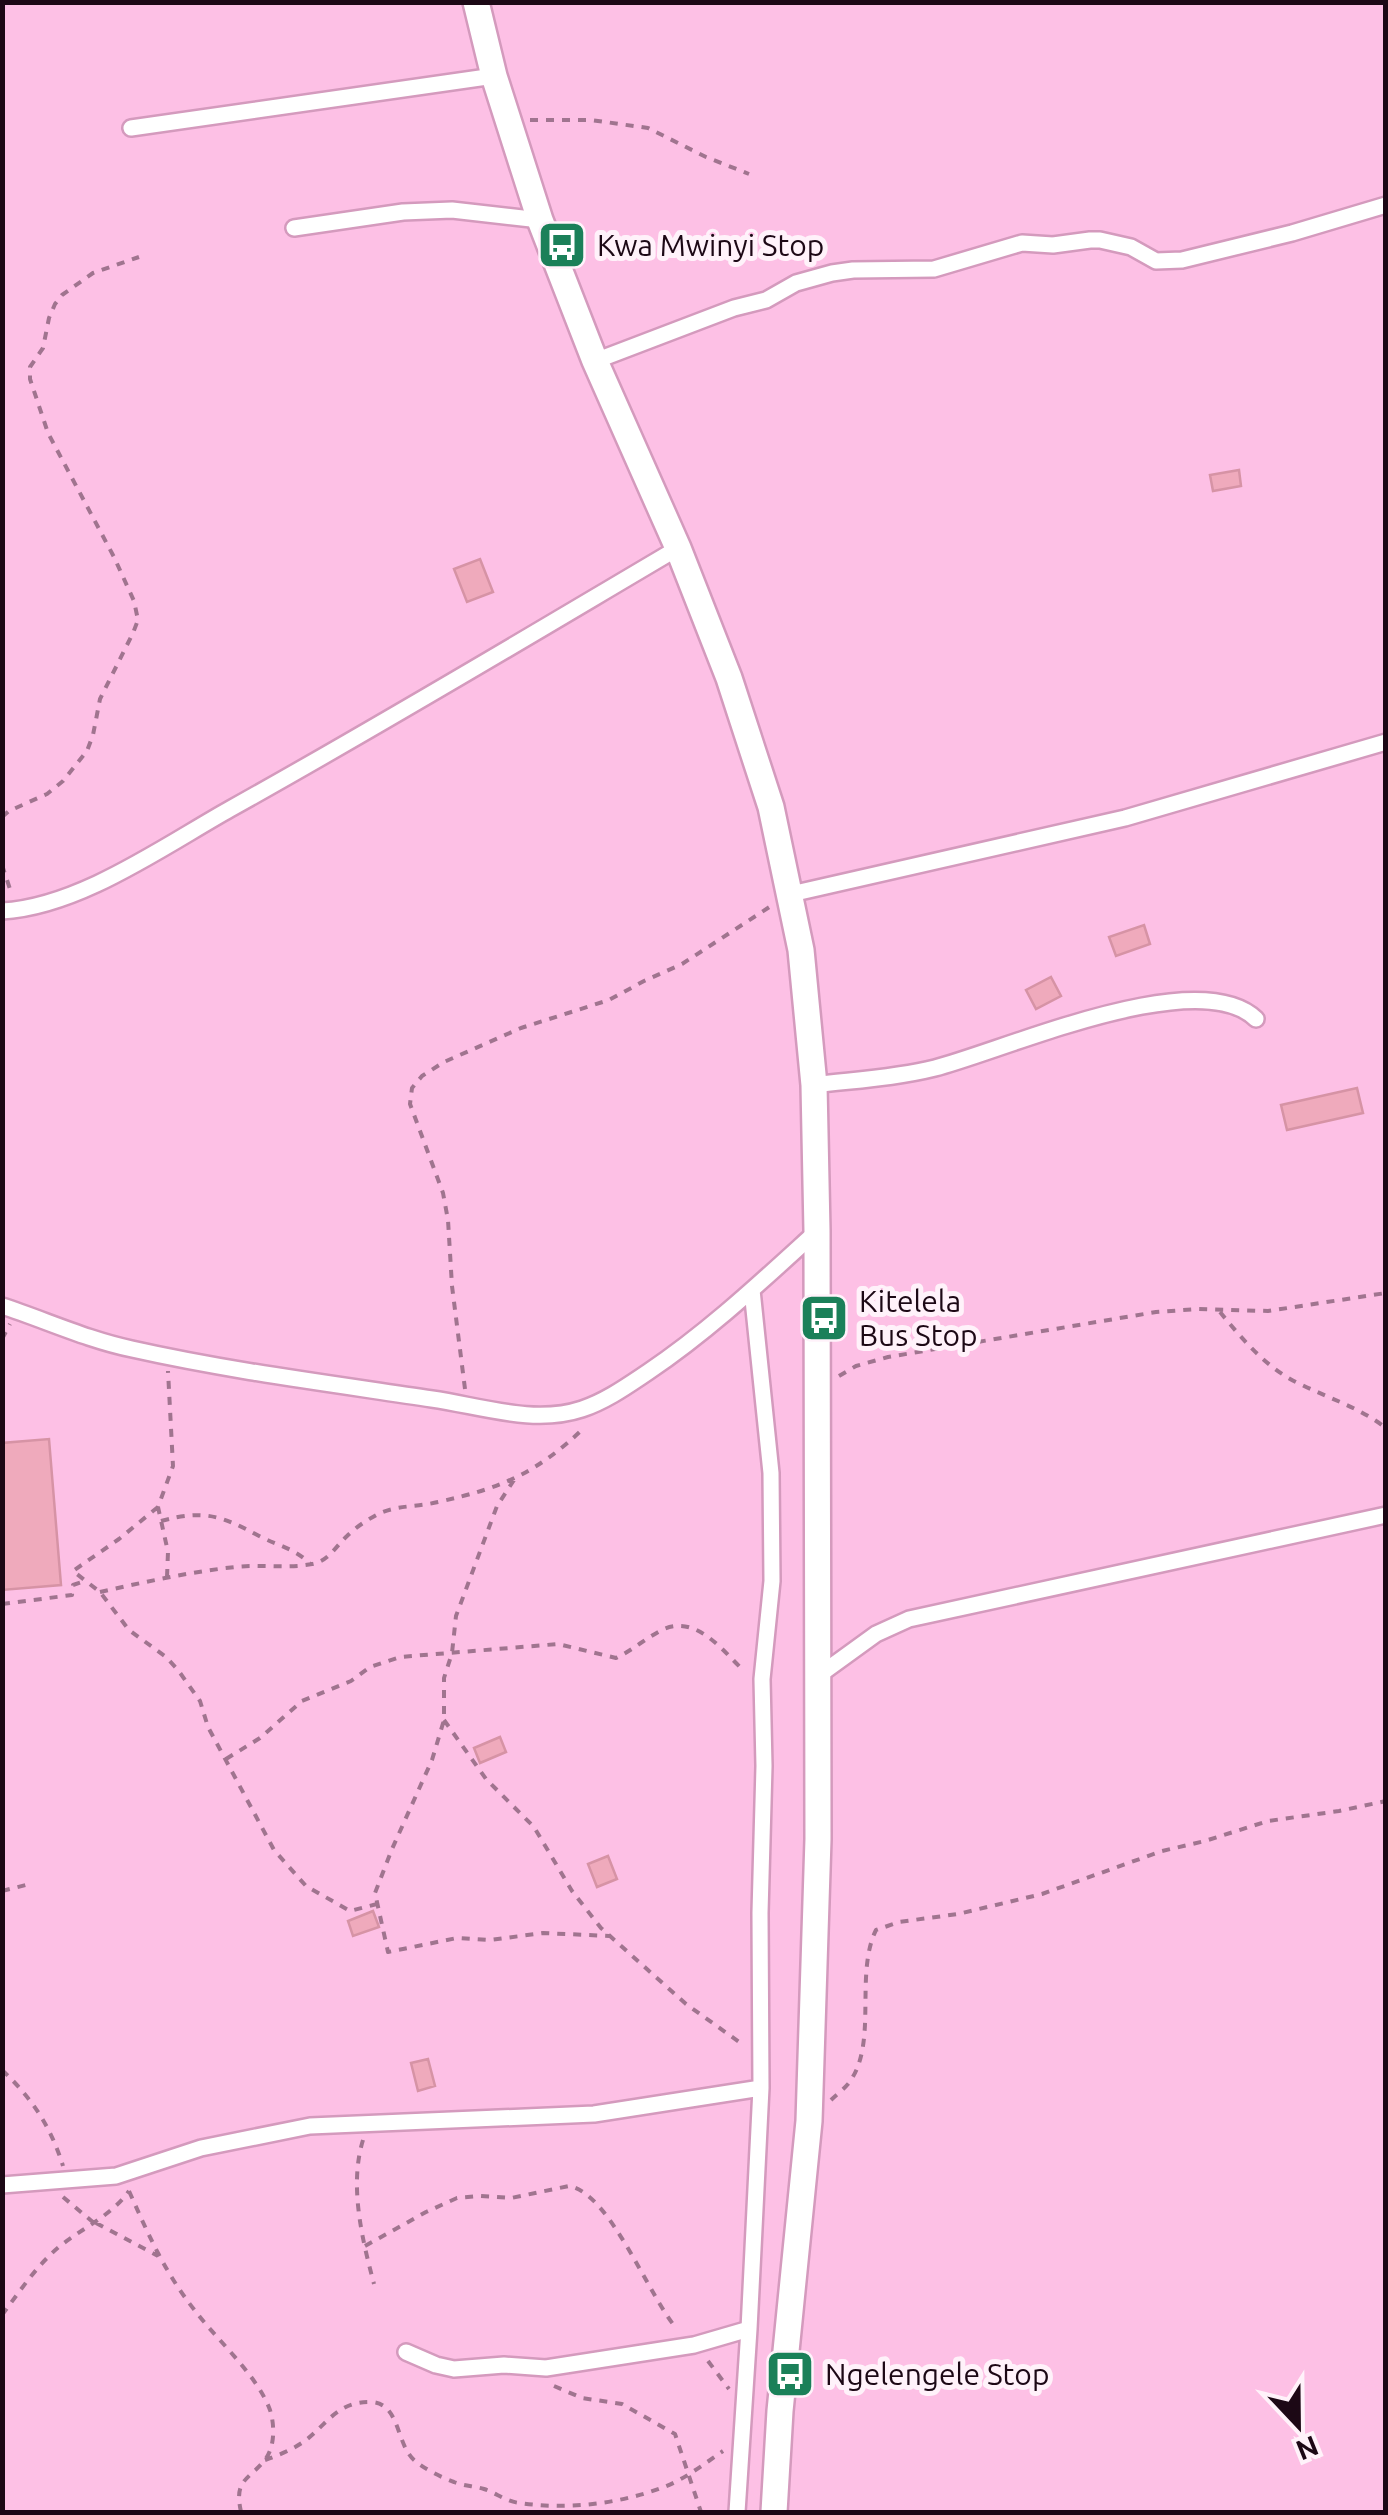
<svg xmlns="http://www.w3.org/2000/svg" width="1388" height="2515" font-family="Ubuntu,sans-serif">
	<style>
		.building { fill: #efaabc; stroke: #d693a5; stroke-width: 2.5 }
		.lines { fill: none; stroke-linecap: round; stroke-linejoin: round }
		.minor-casing { stroke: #d49abd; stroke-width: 20 }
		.trunk-casing { stroke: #d49abd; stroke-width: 30 }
		.path { stroke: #a0748f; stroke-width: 4; stroke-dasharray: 8 8; stroke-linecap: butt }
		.minor { stroke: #fff; stroke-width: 15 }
		.trunk { stroke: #fff; stroke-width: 25 }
		.labels { text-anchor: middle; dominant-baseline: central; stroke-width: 10; stroke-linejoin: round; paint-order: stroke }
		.poi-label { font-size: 30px; fill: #1c0815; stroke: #fff2fa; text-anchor: start }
	</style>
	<rect width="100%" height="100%" fill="#fdc0e5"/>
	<!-- building -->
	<path class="building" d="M1239,470L1241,486L1213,491L1210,475Z
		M480,559L493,592L467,602L454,569Z
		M1144,925L1150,944L1116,956L1109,937Z
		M1051,977L1061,996L1036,1009L1026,990Z
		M1357,1088L1363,1113L1287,1130L1281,1105Z
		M49,1439L61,1585L2,1590V1443Z
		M500,1737L506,1752L480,1763L474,1748Z
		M608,1856L617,1879L597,1887L588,1864Z
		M373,1911L379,1927L353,1936L348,1921Z
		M428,2059L435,2086L418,2091L411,2063Z"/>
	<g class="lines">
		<!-- minor casing -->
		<g class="minor-casing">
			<path id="minor" d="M131,128L494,76
				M294,228L403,212L452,210L540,220
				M595,361L734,308L766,300L796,283L832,273L853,270L934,269L1022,243L1053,245L1090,240H1100L1131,247L1156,261L1182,260L1292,233L1386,205
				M791,894L1125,818L1386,742
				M2,911C79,907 164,846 230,809C381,725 529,636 678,548
				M814,1085C854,1080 895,1078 935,1068C1005,1050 1198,963 1256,1019
				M2,1306C45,1320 88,1340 132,1349C230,1371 333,1384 432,1399C481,1406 534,1425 582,1409C606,1401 627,1386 648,1372C709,1331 763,1280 817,1231
				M818,1676L876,1634L909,1619L1386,1515
				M2,2185L116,2176L201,2148L310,2126L594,2114L761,2088
				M406,2352L436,2365L454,2369L504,2365L546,2368L694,2345L749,2329
				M737,2512L749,2329L761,2088L760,1913L764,1766L762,1679L772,1581L771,1473L752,1290"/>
		</g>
		<!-- trunk casing -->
		<g class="trunk-casing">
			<path id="trunk" d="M476,2L494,76L540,220L595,361L678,548L729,678L771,807L801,950L814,1085L817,1231L818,1839L809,2121L780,2411L774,2512"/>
		</g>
		<!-- path -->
		<path class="path" d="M530,120H591L648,128L706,157L749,174
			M2,817L9,811L47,794L63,781L87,751L93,735L100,699L133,633L138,620L134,601L114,557L48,433L30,379V367L43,348L49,318L55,304L62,295L93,273L139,257
			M2,865L11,892
			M1220,1312C1243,1340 1268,1370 1302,1385C1331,1399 1360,1408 1386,1428
			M2,1339L10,1324
			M839,1376L856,1366L888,1357L1156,1312L1199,1309L1268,1311L1386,1293
			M465,1389L452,1286L448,1220L443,1193L410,1104L412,1088L422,1076L444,1062L521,1028L609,1000L644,981L682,964L771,906
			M514,1480L497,1506L456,1616L452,1653L444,1678V1720L432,1760L392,1849L375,1893L388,1952L457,1938L490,1940L543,1933L609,1936
			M158,1507L119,1539L73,1571L100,1592L129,1630L166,1657L178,1670L200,1701L208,1727L274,1850L306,1886L350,1911L377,1904
			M161,1521C205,1509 222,1516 261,1537C279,1546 296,1549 310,1564
			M167,1577L168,1552L158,1507L173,1466L168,1371
			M100,1592C145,1582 189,1572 235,1567C261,1564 287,1569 312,1564C329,1561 335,1547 347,1536C356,1527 367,1520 378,1514C397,1505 418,1507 438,1502C502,1488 537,1473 585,1427
			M2,1604L72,1595L73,1585L85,1581
			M444,1720L486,1779L534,1827L572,1891L601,1928L686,2004L742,2044
			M226,1759L260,1738L302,1701L351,1681L370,1667L400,1657L558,1644L616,1658C633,1650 647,1637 664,1629C697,1615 723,1651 744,1671
			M2,1891L30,1884
			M2,2070C32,2098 51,2127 63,2166
			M831,2100C836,2095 843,2090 848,2084C879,2045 854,1975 876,1930L899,1922L958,1914L1042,1894L1162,1851L1205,1841L1268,1821L1339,1811L1386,1801
			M363,2140C349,2185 362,2239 374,2284
			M129,2191C149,2236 165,2273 196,2312C219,2342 257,2375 270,2410C275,2426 275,2448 264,2461C247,2481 234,2480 241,2512
			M63,2197L94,2223
			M96,2223L158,2256
			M365,2246L426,2212L457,2198L480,2196L511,2198L569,2186C610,2193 649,2297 677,2329
			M2,2315C20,2291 37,2265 60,2246C84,2227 111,2216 129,2191
			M708,2361L729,2389
			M554,2386L582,2398L622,2404L675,2434L701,2512
			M265,2460C279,2455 294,2449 306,2440C327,2424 338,2401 371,2402C400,2403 396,2444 414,2460C423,2468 442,2478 454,2482C464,2486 474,2486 484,2489C496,2493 507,2502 520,2503C567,2510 619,2504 664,2487C685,2479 704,2464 723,2451"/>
		<!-- minor -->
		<use href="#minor" class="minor"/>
		<!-- trunk -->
		<use href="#trunk" class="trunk"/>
	</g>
	<!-- icons -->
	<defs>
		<g id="bus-square" transform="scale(2.5)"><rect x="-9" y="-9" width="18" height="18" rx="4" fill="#1b8059" stroke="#fff2fa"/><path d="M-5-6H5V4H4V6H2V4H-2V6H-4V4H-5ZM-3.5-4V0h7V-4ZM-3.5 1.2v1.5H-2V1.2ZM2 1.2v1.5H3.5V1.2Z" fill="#fff"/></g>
	</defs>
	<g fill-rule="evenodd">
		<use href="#bus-square" x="562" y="245"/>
		<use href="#bus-square" x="824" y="1318"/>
		<use href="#bus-square" x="790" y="2374"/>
	</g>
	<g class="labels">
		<!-- poi labels -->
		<g class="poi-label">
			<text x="597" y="245">Kwa Mwinyi Stop</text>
			<text x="859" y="1301">Kitelela<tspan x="859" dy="34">Bus Stop</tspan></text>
			<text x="825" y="2374">Ngelengele Stop</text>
		</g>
	</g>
	<!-- border -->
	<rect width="1388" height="2515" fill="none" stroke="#1c0815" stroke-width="10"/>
	<!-- north arrow -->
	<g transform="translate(1298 2425) rotate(158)" stroke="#fff2fa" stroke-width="8" paint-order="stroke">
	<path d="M0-8L18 38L0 25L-18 38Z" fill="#1c0815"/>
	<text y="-15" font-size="28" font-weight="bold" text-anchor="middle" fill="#1c0815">N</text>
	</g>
</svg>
